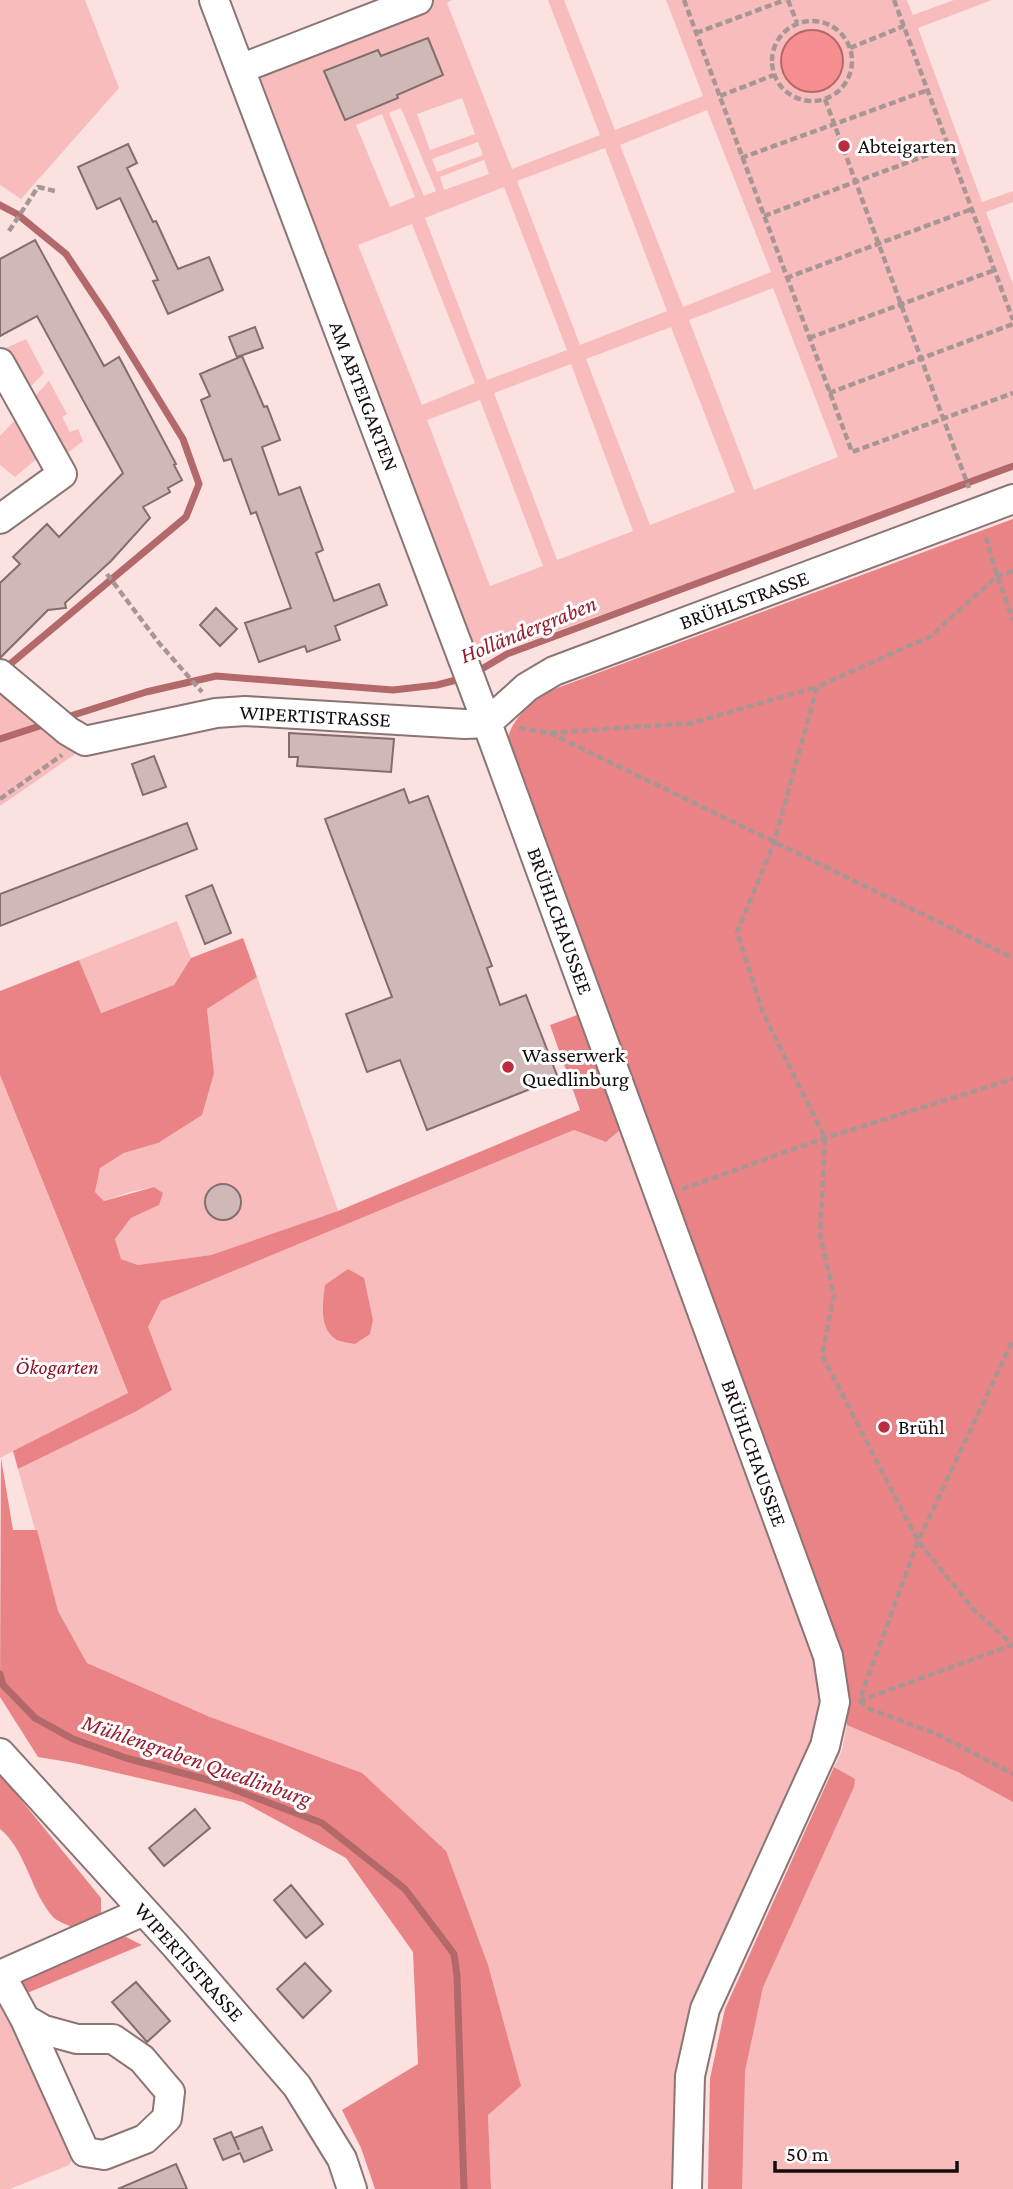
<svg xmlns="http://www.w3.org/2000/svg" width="1013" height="2189" font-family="'Crimson Pro',serif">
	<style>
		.green { fill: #f7bcbb; fill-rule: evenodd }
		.forest { fill: #ea8385 }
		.water { fill: #f78f90; stroke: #b36869; stroke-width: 2 }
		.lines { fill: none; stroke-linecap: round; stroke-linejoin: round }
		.stream { stroke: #b36869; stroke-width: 7 }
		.building { fill: #d0b8b7; stroke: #836d6d; stroke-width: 2 }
		.minor-casing { stroke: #8b7574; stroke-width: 32 }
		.path { stroke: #a89695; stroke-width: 4.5; stroke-dasharray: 7 3.5; stroke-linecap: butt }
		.minor { stroke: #fff; stroke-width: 28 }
		.poi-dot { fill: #bd2c3e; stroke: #fff; stroke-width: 2.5 }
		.labels { text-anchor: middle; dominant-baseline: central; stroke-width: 6; stroke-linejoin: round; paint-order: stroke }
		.poi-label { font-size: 21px; fill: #150d0d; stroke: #fff; text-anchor: start }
		.street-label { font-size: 21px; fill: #150d0d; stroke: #fff }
		.park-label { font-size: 21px; font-style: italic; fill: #8e1026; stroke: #fff }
		.water-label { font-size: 23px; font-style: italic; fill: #971d2d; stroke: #fff }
	</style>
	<rect width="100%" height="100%" fill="#fbe2e1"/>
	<!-- green -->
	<path class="green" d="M0,0H85L119,88L21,199L0,185Z
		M434,0H452L447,3L512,169L600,135L548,0H564L615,130L703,96L666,0H907L913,15L954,0H992L918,28L982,202L1013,191V202L986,212L1013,284V462L862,521L476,660L253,77L308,49ZM462,98L475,134L430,150L417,114ZM401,108L436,191L424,196L389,113ZM707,110L771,272L683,307L620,145ZM382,114L415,197L390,207L356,125ZM478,142L483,155L437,172L432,159ZM605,148L667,311L580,345L517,181ZM484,160L489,174L444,190L440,177ZM504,187L567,350L487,380L425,218ZM412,224L475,383L422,405L358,245ZM773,288L838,457L754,490L689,320ZM671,327L735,492L650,525L586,359ZM571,364L633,531L557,560L494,393ZM480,400L543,566L490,586L427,420Z
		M26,339L44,373L28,389L6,348Z
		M49,381L67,414L62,417L70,432L78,429L83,441L66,454L34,397Z
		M16,419L39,457L15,477L0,465V436Z
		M1013,519V2189H708L710,2079L725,2009L842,1750L847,1725V1694L509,733C517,715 535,699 552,690Z
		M0,688L81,750L0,806Z
		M177,921L191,958L174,985L100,1013L79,960Z
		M257,977L338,1211L211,1255L138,1265L121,1259L115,1239L131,1218L159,1205L153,1187L130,1192L104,1201L95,1192L100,1168L124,1153L158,1143L214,1073L207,1009Z
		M0,1075L128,1394L0,1458Z
		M621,1129L821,1663L824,1690L820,1714L806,1758L694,2005L682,2048L677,2189H491L488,2115V1965L210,1717L87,1663L58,1611L18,1469L135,1412L148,1327L161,1301L574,1130L606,1142Z
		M7,2002L76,2153L69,2165L10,2189H0V2005Z"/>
	<!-- forest -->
	<path class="forest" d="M1013,519V1802L958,1772L847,1725V1694L507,742C511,719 532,701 552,690Z
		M243,938L257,977L207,1009L214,1073L202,1115L158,1143L124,1153L100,1168L95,1192L104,1201L154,1187L163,1193L159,1205L131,1218L115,1239L121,1259L138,1265L211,1255L338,1211L580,1110L550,1025L580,1014L621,1129L606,1142L574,1130L161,1301L148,1327L172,1390L135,1412L18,1469L13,1451L128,1393L0,1075V991L79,960L101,1013L174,985L191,958Z
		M348,1269L364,1278L373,1320L370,1334L355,1344C350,1343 342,1342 337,1340C318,1329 323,1302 325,1285Z
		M1,1458L13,1530H37L58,1611L87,1663L210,1717L362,1773L446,1851L488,1965L521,2086L488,2115L491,2189H375L361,2148L342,2110L418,2064L413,1952L346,1858L243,1802L74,1763L38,1757L0,1697Z
		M834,1767L855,1779L854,1787L763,1987L745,2071L742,2189H708L710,2079L725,2009Z
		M0,1774L101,1898V1916L74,1928C68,1925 59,1922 54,1918C30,1892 27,1851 0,1829Z
		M124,1936L142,1945L20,1996L15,1981Z"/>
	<!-- water -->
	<path class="water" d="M781 61a31 31 0 1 1 62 0a31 31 0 1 1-62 0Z"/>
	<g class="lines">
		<!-- stream -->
		<path class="stream" d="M0,205L17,214L66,254L108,317L183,439L199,484L186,517L3,670
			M475,673L507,654L1013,466
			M64,718L146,692L216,676L393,690L437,685L464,678
			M0,739L49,723
			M0,1674L3,1685L35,1718L73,1739L126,1758L212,1781L322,1823L405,1889L454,1954L457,1976L464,2189"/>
	</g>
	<!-- building -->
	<path class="building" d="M428,38L443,75L397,95L398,98L345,120L324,71L378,50L381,56Z
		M128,144L137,163L127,168L153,222L156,221L178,269L209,257L223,290L168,314L153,281L158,280L120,198L97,209L78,167Z
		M35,240L104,366L119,357L176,464L174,465L182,480L168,488L170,492L143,507L150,518L111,561L65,603L66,608L48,610L0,658V583L20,564L13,557L47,524L59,537L123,473L37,316L0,336V259Z
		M255,327L263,348L237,357L229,337Z
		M242,356L264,407L267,406L280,440L262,447L279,495L300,487L323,550L316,553L334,601L379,584L387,605L335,626L340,640L307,652L305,646L259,662L245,623L291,608L256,512L251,514L231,459L224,461L201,400L210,396L200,374Z
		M216,608L237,629L220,646L200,625Z
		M289,733L394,739L391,772L297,766L298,757H289Z
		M154,756L166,787L143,795L132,764Z
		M404,789L409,803L428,796L492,966L487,968L500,1005L526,995L558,1078L427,1130L400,1060L367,1072L346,1014L392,997L325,819Z
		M187,823L197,849L0,926V894Z
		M212,885L231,933L205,944L186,896Z
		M205 1202a18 18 0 1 1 36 0a18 18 0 1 1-36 0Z
		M195,1809L210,1828L164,1866L149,1848Z
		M291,1885L323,1924L306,1938L274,1900Z
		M305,1963L331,1991L303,2018L277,1989Z
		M136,1982L170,2021L147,2042L112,2002Z
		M262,2127L272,2150L244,2162L240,2153L223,2160L214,2139L231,2132L239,2150L234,2138Z
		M176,2164L187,2189H118Z"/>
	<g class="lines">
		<!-- minor casing -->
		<g class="minor-casing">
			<path id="minor" d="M214,0L487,723L828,1656L835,1702L825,1746L705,2009L690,2076L687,2189
				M240,69L418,0
				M0,363L62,474L0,519
				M0,674L68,731L85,741L216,713L245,711L465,724L487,723
				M487,723L527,687L554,671L1013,499
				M0,1753L175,1945L297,2086L342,2159L352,2189
				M0,1975L144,1911
				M1,1975L25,2019L44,2030L77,2039H113L142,2059L170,2092L167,2118L145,2139L104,2155L85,2152L25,2019"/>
		</g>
		<!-- path -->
		<path class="path" d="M684,0L852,452L1013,393
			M788,0L797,23
			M894,0L1013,320
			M772 61a40 40 0 1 1 80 0a40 40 0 1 1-80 0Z
			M696,33L785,0
			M850,48L904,26
			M720,96L774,75
			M825,99L969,488
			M741,158L928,90
			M764,216L949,147
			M9,231L38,187L55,191
			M786,278L972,209
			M809,338L995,270
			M829,393L1013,324
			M986,537L997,576L1013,620
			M1013,571L997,576L931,636L817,687L774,843L737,932L763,1013L825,1138L820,1235L834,1295L822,1355L918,1541L974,1610L1013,1645
			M107,574L159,643L202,692
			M519,728L550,733L1013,958
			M550,733L692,723L816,687
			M0,799L62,755
			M682,1189L825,1138L1013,1079
			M861,1696L918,1541L1013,1340
			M859,1701L1012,1645
			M860,1701L867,1708L937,1734L1013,1774"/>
		<!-- minor -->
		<use href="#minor" class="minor"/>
	</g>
	<!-- markers -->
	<g class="poi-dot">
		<circle cx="844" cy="146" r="7"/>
		<circle cx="508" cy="1067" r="7"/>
		<circle cx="884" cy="1427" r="7"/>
	</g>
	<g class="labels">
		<!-- poi labels -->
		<g class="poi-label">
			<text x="858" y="146">Abteigarten</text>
			<text x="522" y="1055">Wasserwerk<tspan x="522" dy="24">Quedlinburg</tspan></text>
			<text x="898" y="1427">Brühl</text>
		</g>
		<!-- street labels -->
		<g class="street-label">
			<text transform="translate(364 396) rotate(69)">AM ABTEIGARTEN</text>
			<text transform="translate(744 600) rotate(-20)">BRÜHLSTRASSE</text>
			<text transform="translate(315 716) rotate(3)">WIPERTISTRASSE</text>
			<text transform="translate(560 921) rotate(70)">BRÜHLCHAUSSEE</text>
			<text transform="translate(754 1453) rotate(70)">BRÜHLCHAUSSEE</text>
			<text transform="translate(189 1962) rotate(48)">WIPERTISTRASSE</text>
		</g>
		<!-- park labels -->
		<g class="park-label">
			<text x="57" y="1367">Ökogarten</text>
		</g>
		<!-- water labels -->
		<g class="water-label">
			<text transform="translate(528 629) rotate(-22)">Holländergraben</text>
			<text transform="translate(197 1760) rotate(19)">Mühlengraben Quedlinburg</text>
		</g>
	</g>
	<!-- scale -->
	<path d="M775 2161v10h182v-10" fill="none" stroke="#150d0d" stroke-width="3.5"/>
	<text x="786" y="2161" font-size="21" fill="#150d0d" stroke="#ffffff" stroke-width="5" paint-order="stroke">50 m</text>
</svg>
